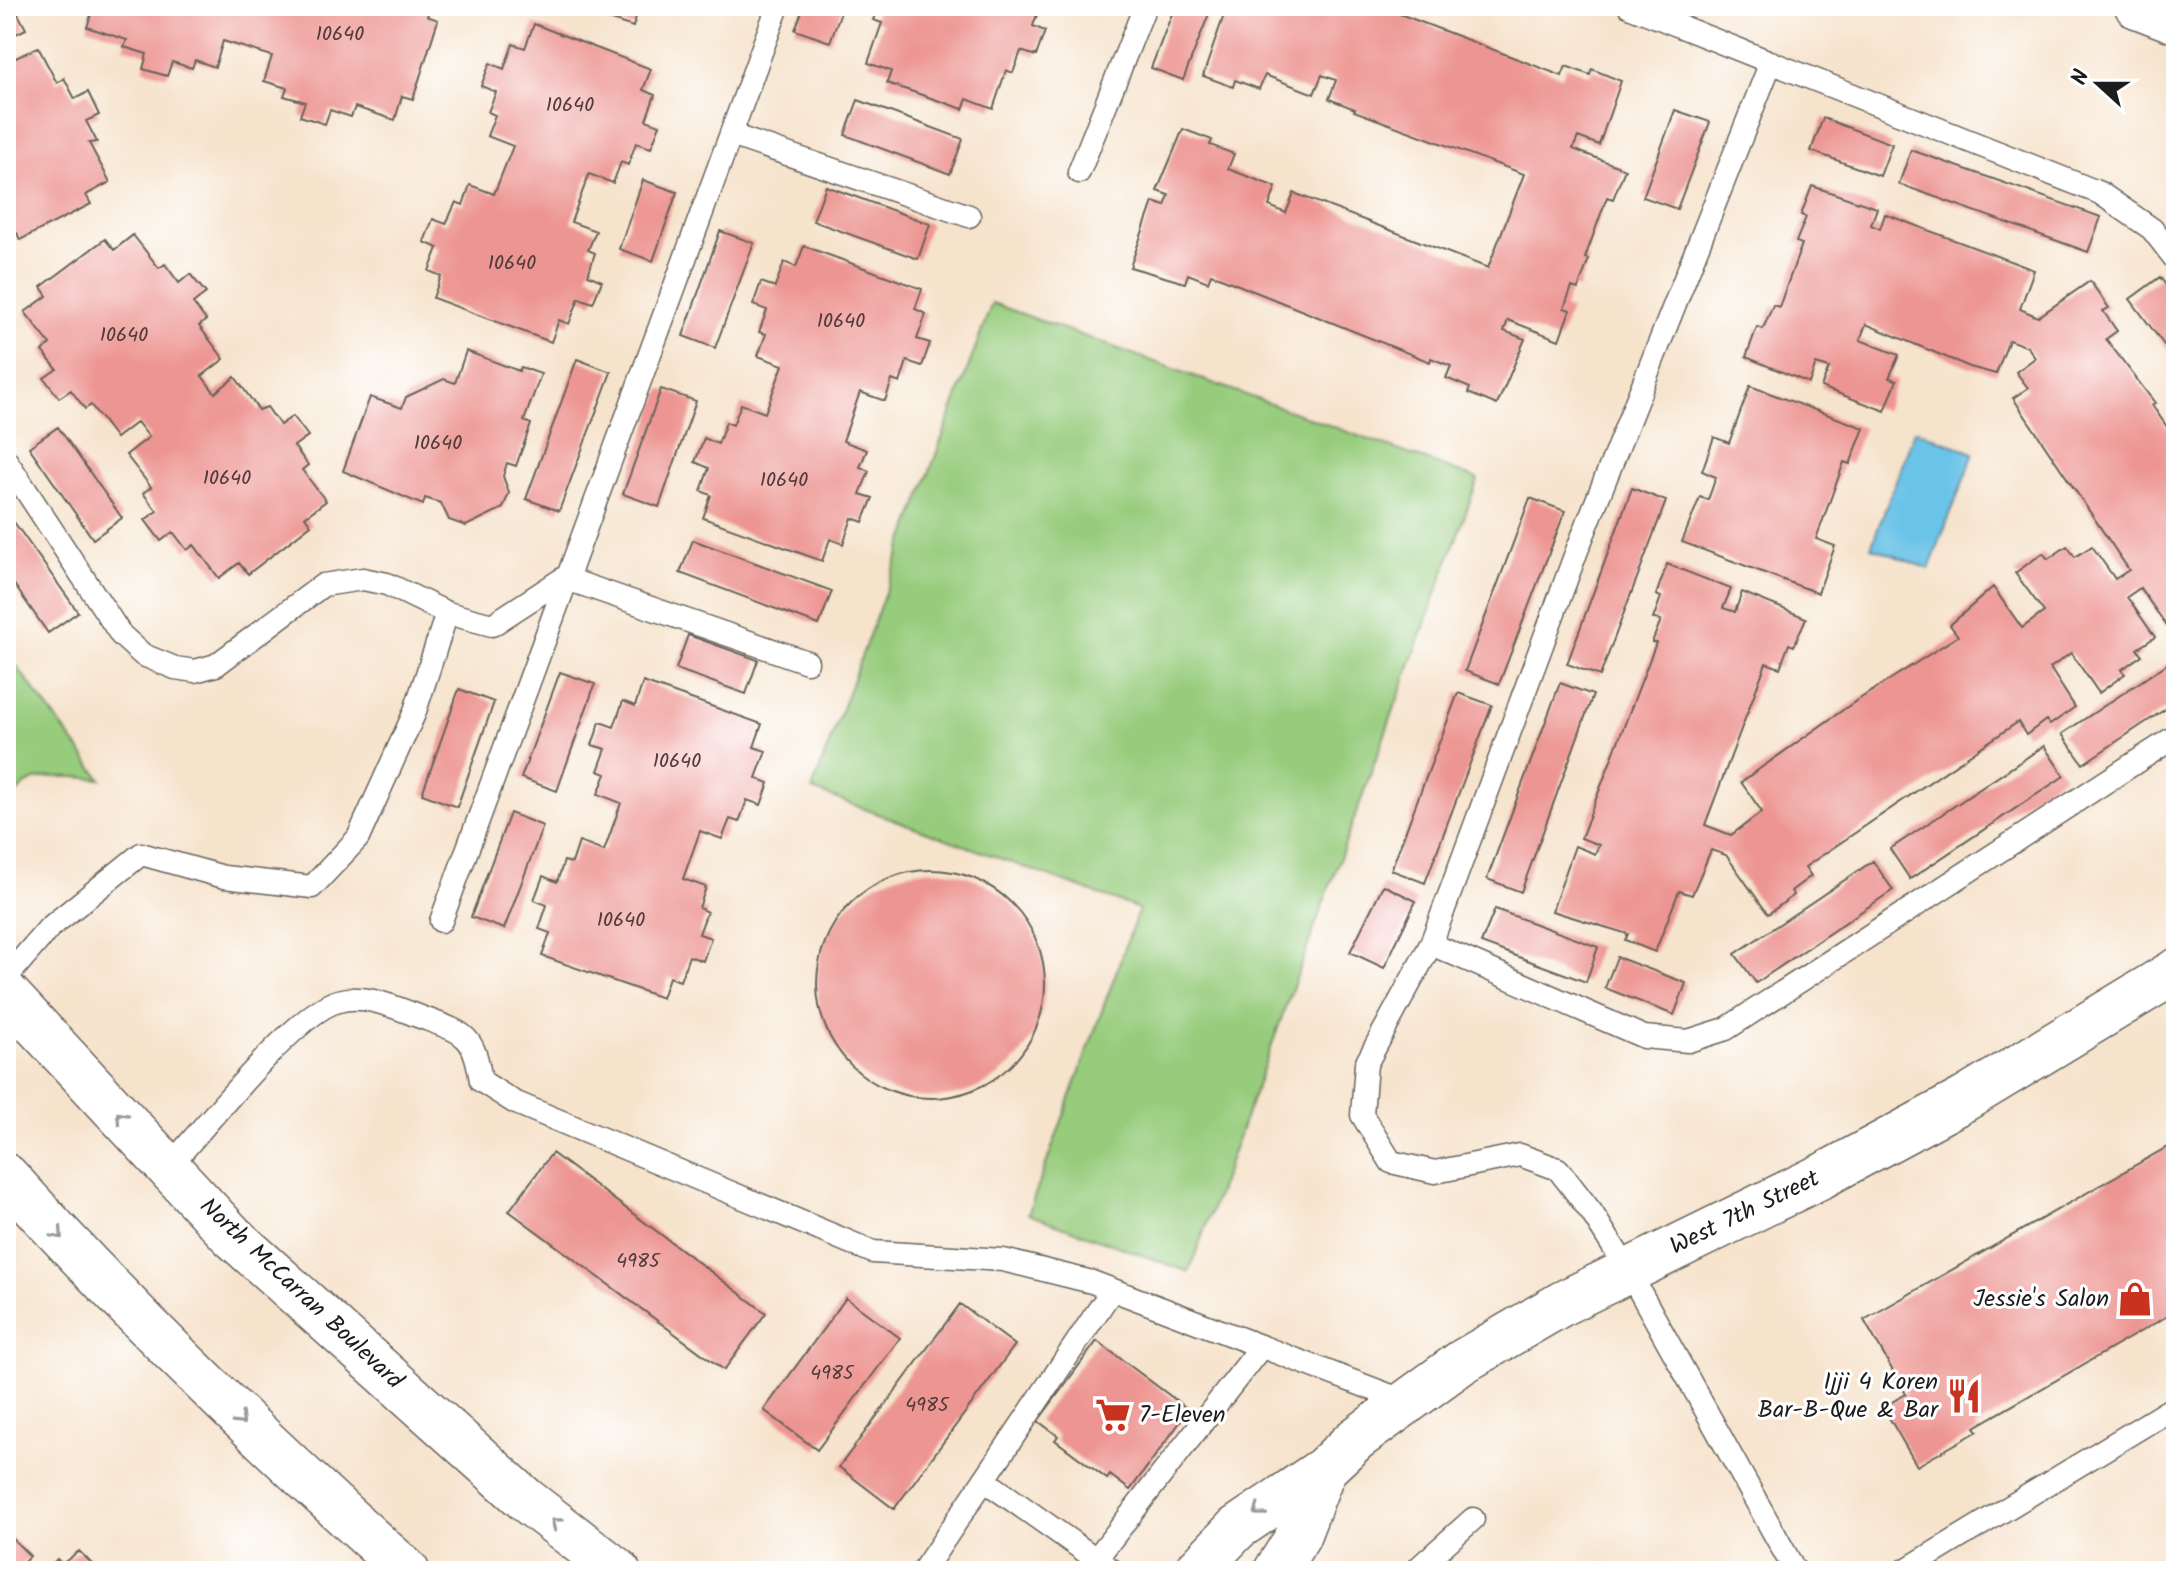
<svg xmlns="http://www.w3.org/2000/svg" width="2182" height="1577" font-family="Kalam,sans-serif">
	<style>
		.green { fill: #97cc7d; stroke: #5a744c; stroke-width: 2 }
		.water { fill: #6bc3e8; stroke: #447082; stroke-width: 2 }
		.building { fill: #ed9592 }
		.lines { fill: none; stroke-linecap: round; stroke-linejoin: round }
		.service-casing { stroke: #68625a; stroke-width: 25 }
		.minor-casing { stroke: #68625a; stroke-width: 47 }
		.secondary-casing { stroke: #68625a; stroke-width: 47 }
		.primary-casing { stroke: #68625a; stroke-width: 47 }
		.service { stroke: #fff; stroke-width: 22 }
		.minor { stroke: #fff; stroke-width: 44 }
		.secondary { stroke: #fff; stroke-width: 44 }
		.primary { stroke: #fff; stroke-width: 44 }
		.oneway { stroke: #999 }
		.labels { text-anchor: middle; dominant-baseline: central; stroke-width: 6; stroke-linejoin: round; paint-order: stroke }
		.number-label { font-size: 20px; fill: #503a3a }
		.street-label { font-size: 24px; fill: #1c1c1c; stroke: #fff }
		.poi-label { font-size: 24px; fill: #1c1c1c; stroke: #fff; text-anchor: end }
	</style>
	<rect width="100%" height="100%" fill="#fff"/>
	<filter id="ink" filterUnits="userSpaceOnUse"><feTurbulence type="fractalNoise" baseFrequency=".0125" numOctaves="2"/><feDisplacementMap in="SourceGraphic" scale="16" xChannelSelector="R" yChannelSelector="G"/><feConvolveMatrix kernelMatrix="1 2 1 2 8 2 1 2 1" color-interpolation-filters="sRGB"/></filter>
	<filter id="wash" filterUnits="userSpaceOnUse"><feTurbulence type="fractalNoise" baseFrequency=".006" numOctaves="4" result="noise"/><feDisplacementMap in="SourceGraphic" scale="32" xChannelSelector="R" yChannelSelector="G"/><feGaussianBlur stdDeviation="1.8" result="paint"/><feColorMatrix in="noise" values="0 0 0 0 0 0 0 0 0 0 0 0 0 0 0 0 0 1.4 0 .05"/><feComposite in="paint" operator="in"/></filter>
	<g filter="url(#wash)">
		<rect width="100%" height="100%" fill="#f6e3cc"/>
		<!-- green -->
		<path class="green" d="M992,303L1478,479L1189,1272L1028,1214L1139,909L812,790Z
			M6,652L101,779C77,778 30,769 16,795C9,808 9,831 6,845Z"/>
		<!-- water -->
		<path class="water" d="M1915,430L1974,453L1929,569L1871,547Z"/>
		<g id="blocks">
			<!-- building -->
			<path class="building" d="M6,6H14L26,29L6,39Z
				M94,6H431L427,16L438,20L413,99L402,96L395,120L355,107L351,117L330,110L325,124L300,116L305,102L284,96L287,88L264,81L272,56L223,41L215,67L195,60L192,68L172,62L167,76L143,69L147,54L124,47L127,40L87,27Z
				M567,6H639L633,27Z
				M804,6H843L830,42L795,30Z
				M879,6H1040L1033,26L1045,31L1036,56L1021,51L1013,73L1006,70L993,109L967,99L963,109L887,83L891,71L868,63L882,23L873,20Z
				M1175,6H1212L1183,80L1151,68Z
				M1242,6H1379L1562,76L1566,66L1590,75L1592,69L1621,81L1599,145L1578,137L1573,149L1625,169L1613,199L1607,197L1585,258L1589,259L1578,289L1572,287L1564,308L1570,310L1559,340L1508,320L1504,331L1525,339L1497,405L1468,393L1470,388L1446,378L1451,366L1431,358L1430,362L1211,274L1208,282L1188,274L1185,283L1130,267L1153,202L1165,206L1169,195L1157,191L1183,129L1212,140L1210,145L1234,154L1228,169L1276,187L1269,206L1286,213L1294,193L1488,268L1524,174L1354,111L1355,109L1329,99L1336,80L1322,75L1314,94L1265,75L1259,89L1235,80L1233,87L1203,76L1226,9L1239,14Z
				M534,24L651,69L643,90L655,95L646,120L660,125L651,148L636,143L628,165L621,162L613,183L589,174L571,222L596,231L588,250L595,253L588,275L602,281L593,303L579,298L569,324L559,320L551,342L433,298L441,276L429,271L438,248L424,242L433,219L446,224L456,202L463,205L470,185L494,194L513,146L487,136L495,115L488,112L496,92L481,86L490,63L504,69L513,44L525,48Z
				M38,47L57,83L64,78L75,99L88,92L99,115L86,121L97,142L89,143L110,182L86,195L91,204L20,240L17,233L6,238V48L12,60Z
				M858,100L963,139L950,174L845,135Z
				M1675,110L1710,122L1677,209L1643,197Z
				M1823,118L1892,144L1880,176L1811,151Z
				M1911,150L2101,217L2088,252L1899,184Z
				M643,180L677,192L653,261L619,249Z
				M826,186L930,224L918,259L813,221Z
				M1812,186L1877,208L1871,225L1880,229L1885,214L2034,270L2020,309L2038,317L2090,281L2109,308L2103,311L2117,331L2106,339L2155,403L2152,405L2176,440V639L2140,588L2127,597L2155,637L2137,649L2142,655L2121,670L2125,674L2099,693L2071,653L2050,668L2075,707L2050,725L2046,720L2026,735L2018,722L1805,867L1811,876L1791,891L1794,895L1768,914L1726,855L1711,850L1692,895L1679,891L1655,952L1625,940L1628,934L1552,911L1575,846L1595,854L1599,845L1581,838L1656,643L1652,642L1661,620L1653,619L1661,597L1656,595L1667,564L1731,589L1723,608L1735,612L1742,592L1806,618L1794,646L1789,644L1780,668L1766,663L1705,825L1731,835L1762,812L1741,782L1850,705L1958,636L1950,625L1993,587L2022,628L2044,612L2015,573L2043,553L2048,559L2067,546L2075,557L2092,546L2115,579L2129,570L2013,398L2028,388L2016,372L2035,358L2028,347L2009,340L1996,374L1970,367L1866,324L1860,340L1899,355L1889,378L1897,380L1885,411L1821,387L1829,368L1816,364L1809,383L1746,357L1757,327L1763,329L1773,305L1779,307L1802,244L1796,242L1806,217L1801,215Z
				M720,231L754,243L715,348L683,336Z
				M133,235L159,268L165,264L179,283L190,274L206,293L193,303L206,320L199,326L224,359L202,376L215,393L235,377L259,410L267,407L280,425L293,416L308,436L294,446L308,465L302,470L326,501L305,517L311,525L248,574L239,563L219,578L194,545L187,550L173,532L161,541L145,520L157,511L143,493L151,487L126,455L149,437L137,422L116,438L91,405L85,409L71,390L59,398L44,378L57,369L42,351L50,344L25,312L47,296L41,287L105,239L114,250Z
				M804,246L922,289L915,309L926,314L917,339L930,343L922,366L907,361L900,383L892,380L885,401L860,392L843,441L867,450L860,467L869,471L860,494L873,498L863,522L852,518L843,544L830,539L822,561L703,518L711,495L701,491L709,468L695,462L704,438L718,444L726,422L733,425L741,404L765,413L783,365L758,356L766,334L759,332L767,310L753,305L761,282L775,287L784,262L796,267Z
				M2160,277L2176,299V361L2130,299Z
				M466,351L519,371L521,367L541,374L524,421L531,424L516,466L507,463L503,476L509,493L503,508L466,526L449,520L441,503L425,498L423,505L343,471L370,397L402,408L406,397L444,379L455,383Z
				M577,359L611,372L559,511L526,499Z
				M1750,386L1864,428L1850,464L1844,462L1816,539L1835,546L1818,593L1682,542L1700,497L1708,500L1716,477L1702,471L1714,437L1729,443Z
				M661,389L696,401L659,507L623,494Z
				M58,427L122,518L93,539L29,447Z
				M1632,488L1666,501L1600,676L1567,664Z
				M1530,498L1565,511L1499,684L1465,671Z
				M14,522L78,612L48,633L6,573V527Z
				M693,540L832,591L819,625L680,573Z
				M688,635L758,660L746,694L676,669Z
				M2176,658V702L2083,764L2062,734Z
				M560,672L595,684L557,791L521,778Z
				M643,682L762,724L754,747L766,751L756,778L769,783L761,805L747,800L739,822L730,819L722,839L700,831L683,879L706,887L699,908L707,912L699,934L711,938L703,961L689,956L680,981L669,977L662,998L542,956L550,933L539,929L547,905L534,900L543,876L557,882L564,861L572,863L579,842L604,851L621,803L598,794L606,774L598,771L606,749L592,745L600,722L614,727L623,701L635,706Z
				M1560,683L1593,695L1521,892L1487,879Z
				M459,689L494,702L457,807L422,794Z
				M1458,693L1492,705L1425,883L1391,870Z
				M2044,746L2064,776L1910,879L1890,849Z
				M510,813L543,826L504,929L471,917Z
				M1873,861L1893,890L1756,983L1735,954Z
				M817 984a114 114 0 1 1 228 0a114 114 0 1 1-228 0Z
				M1383,885L1416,901L1384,968L1350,952Z
				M1495,909L1598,947L1586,982L1481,943Z
				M1617,957L1686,983L1674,1015L1605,988Z
				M2176,1142V1311L1975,1427L1978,1431L1917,1466L1883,1407L1906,1394L1864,1320Z
				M552,1153L766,1313L724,1370L509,1211Z
				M846,1298L900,1338L817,1450L764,1410Z
				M960,1304L1015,1345L894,1509L839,1467Z
				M1097,1341L1189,1410L1130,1490L1110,1475L1107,1479L1055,1440L1058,1436L1038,1421Z
				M6,1532L30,1556L15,1571H6Z
				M79,1551L99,1571H46L57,1559L62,1564Z"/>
		</g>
	</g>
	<g filter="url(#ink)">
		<use href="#blocks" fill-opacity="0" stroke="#68625a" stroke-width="2"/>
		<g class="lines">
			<!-- service casing -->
			<g class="service-casing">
				<path id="service" d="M1629,6L2100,193L2152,229L2176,260
					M1771,62L1576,553L1431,944L1366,1064L1362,1115L1391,1162L1435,1172L1520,1155L1558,1169L1592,1213L1629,1272L1795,1571
					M731,135L969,216
					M1079,172L1145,6
					M6,460L121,635L143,655L175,668L195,671L216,665L323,585L363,579L387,584L447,613L492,625L564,578L807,662
					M441,921L778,6
					M1431,944L1644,1037L1688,1041L1726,1029L2176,736
					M6,978L49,928L141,854L224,877L312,887L358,838L414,714L447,613
					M168,1168C201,1131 296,1012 338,1001C368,993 398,1009 426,1019C467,1034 474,1036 481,1081L514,1102L873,1252L1003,1260L1092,1282L1407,1402
					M984,1480L1113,1571
					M1096,1559L1261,1347
					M923,1571L1112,1290
					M1415,1571L1473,1519
					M1904,1571L2176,1406"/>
			</g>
			<!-- minor casing -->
			<g class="minor-casing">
				<path id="minor" d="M2137,6L2176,21"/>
			</g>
			<!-- secondary casing -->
			<g class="secondary-casing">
				<path id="secondary" d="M1196,1571L1237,1528L1324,1469L1356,1439L1462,1362L1563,1303L1822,1176L1965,1099L2176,971
					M1276,1571L1298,1536L1324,1469"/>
			</g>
			<!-- primary casing -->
			<g class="primary-casing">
				<path id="primary" d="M6,993L232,1236L526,1500L618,1571
					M6,1176C132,1316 266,1446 407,1571"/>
			</g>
			<!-- service -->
			<use href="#service" class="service"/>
			<!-- minor -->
			<use href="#minor" class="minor"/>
			<!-- secondary -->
			<use href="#secondary" class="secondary"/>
			<!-- primary -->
			<use href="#primary" class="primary"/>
		</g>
		<!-- one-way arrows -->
		<defs><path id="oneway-chevron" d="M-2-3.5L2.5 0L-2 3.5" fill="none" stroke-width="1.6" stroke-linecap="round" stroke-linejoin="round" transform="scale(2)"/></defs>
		<g class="oneway">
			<use href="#oneway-chevron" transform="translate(121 1117) rotate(-133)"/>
			<use href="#oneway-chevron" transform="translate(58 1234) rotate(48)"/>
			<use href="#oneway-chevron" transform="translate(240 1420) rotate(45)"/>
			<use href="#oneway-chevron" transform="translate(1259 1511) rotate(143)"/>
			<use href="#oneway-chevron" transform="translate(556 1523) rotate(-142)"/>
		</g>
	</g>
	<!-- icons -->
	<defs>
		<g id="shop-bare" transform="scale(2.76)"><path d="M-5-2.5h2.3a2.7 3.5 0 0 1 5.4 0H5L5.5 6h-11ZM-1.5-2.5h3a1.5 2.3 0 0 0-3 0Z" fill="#c8321e" stroke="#fff" stroke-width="2.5" paint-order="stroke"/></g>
		<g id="restaurant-bare" transform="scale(2.76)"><path d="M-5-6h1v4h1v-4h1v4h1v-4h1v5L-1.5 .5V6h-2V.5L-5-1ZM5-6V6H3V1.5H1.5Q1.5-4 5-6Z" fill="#c8321e" stroke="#fff" stroke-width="2.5" paint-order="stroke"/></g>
		<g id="supermarket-bare" transform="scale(2.76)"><path d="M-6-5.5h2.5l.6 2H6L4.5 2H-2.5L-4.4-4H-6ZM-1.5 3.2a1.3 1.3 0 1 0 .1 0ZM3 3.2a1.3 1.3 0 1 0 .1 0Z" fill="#c8321e" stroke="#fff" stroke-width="2.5" paint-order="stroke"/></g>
	</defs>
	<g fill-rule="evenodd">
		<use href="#shop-bare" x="2135" y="1299"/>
		<use href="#restaurant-bare" x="1964" y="1396"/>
		<use href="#supermarket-bare" x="1113" y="1415"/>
	</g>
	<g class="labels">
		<!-- number labels -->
		<g class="number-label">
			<text x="340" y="35">10640</text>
			<text x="570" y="106">10640</text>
			<text x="512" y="264">10640</text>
			<text x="841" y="322">10640</text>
			<text x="124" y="336">10640</text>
			<text x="438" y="444">10640</text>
			<text x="227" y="479">10640</text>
			<text x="784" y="481">10640</text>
			<text x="677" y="762">10640</text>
			<text x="621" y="921">10640</text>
			<text x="638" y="1262">4985</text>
			<text x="832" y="1374">4985</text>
			<text x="927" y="1406">4985</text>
		</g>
		<!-- street labels -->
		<g class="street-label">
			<text transform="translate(1745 1213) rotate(-26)">West 7th Street</text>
			<text transform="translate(301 1294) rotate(43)">North McCarran Boulevard</text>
		</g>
		<!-- poi labels -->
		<g class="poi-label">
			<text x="2109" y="1299">Jessie's Salon</text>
			<text x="1938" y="1382">Ijji 4 Koren<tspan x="1938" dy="28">Bar-B-Que &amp; Bar</tspan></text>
			<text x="1139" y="1415" text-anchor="start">7-Eleven</text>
		</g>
	</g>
	<!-- margin -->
	<rect width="2182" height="1577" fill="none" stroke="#fff" stroke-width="32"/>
	<!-- north arrow -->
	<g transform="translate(2098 84) rotate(291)" stroke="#ffffff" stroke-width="6" paint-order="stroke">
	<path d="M0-6L14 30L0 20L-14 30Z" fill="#1c1c1c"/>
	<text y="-12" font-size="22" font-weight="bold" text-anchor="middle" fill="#1c1c1c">N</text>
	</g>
</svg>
